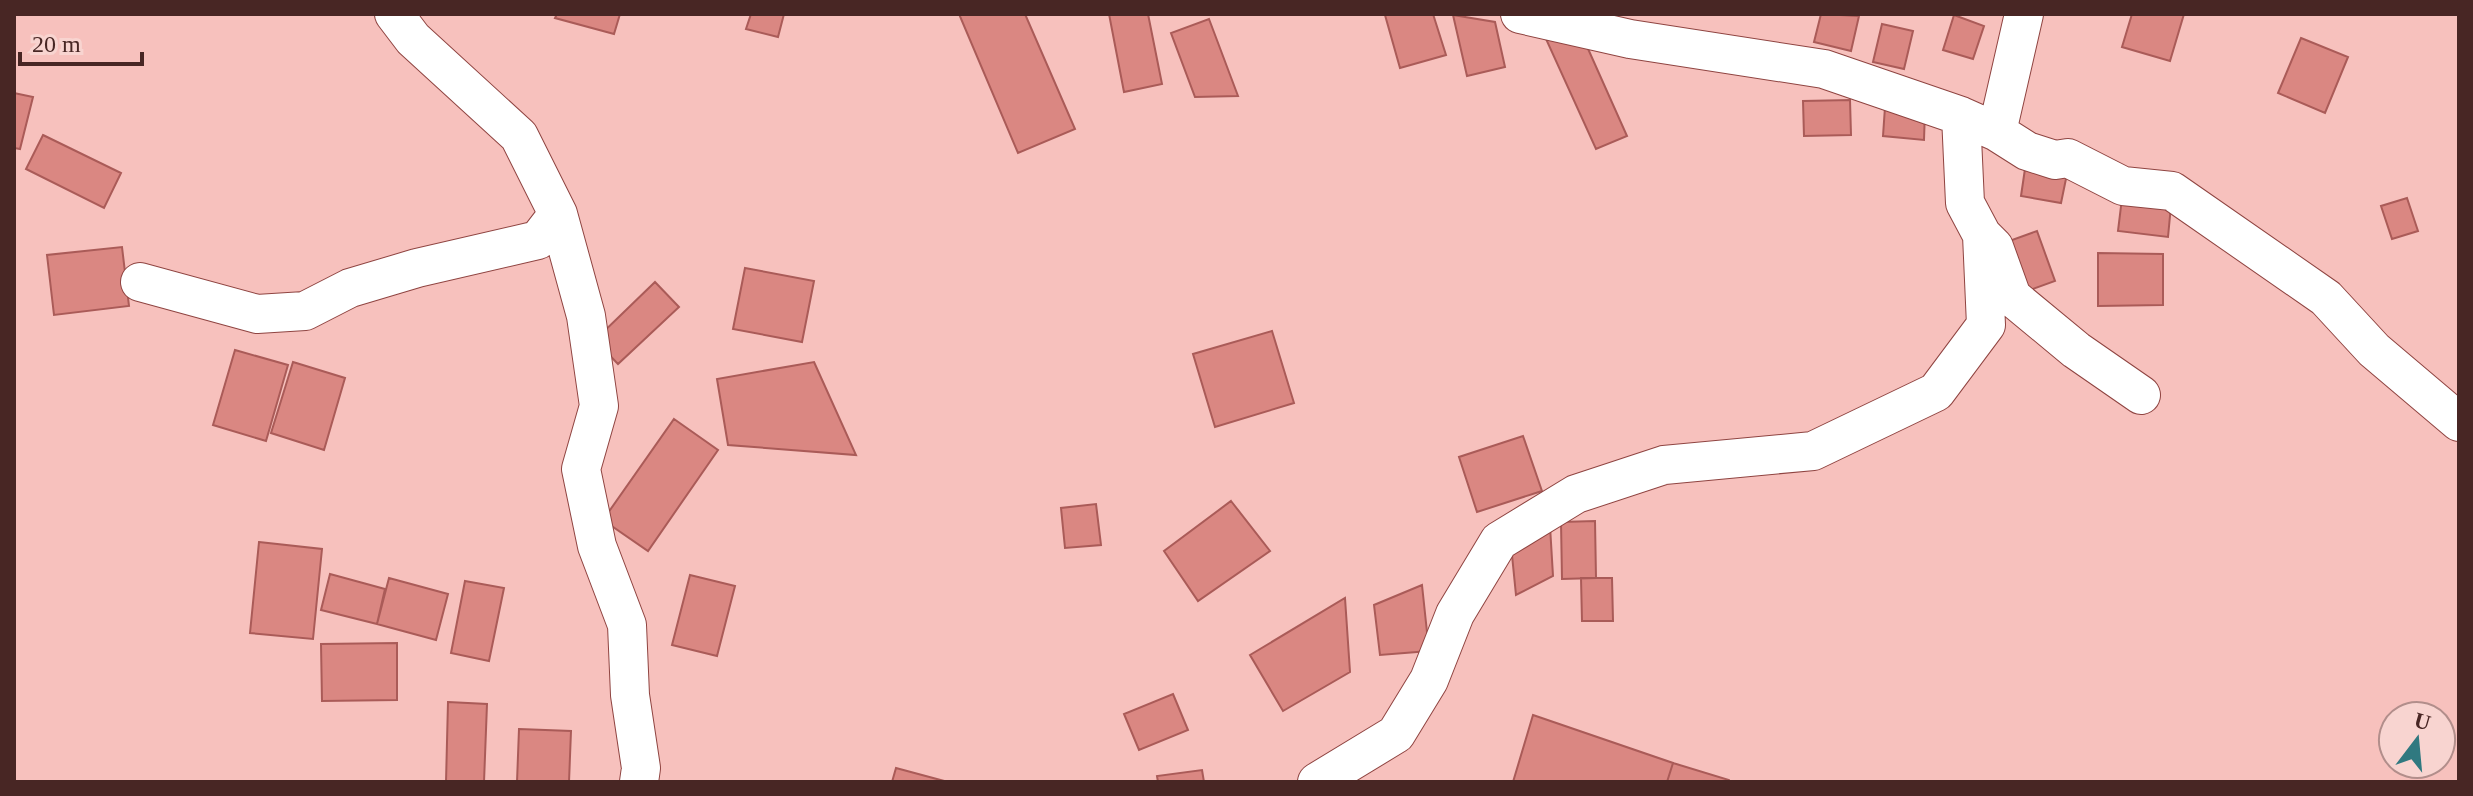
<svg xmlns="http://www.w3.org/2000/svg" width="2473" height="796" font-family="Georgia,serif">
	<style>
		.building { fill: #da8782; stroke: #aa5b58; stroke-width: 2 }
		.lines { fill: none; stroke-linecap: round; stroke-linejoin: round }
		.minor-casing { stroke: #8f4441; stroke-width: 40 }
		.minor { stroke: #fff; stroke-width: 38 }
	</style>
	<rect width="100%" height="100%" fill="#f7c1bd"/>
	<!-- building -->
	<path class="building" d="M557,14H620L614,34L555,18Z
		M751,14H784L778,37L746,29Z
		M959,14H1025L1075,129L1018,153Z
		M1109,14H1148L1162,84L1124,92Z
		M1391,14H1433L1446,55L1400,68L1385,15Z
		M1821,14L1859,16L1851,51L1814,42Z
		M2132,14H2184L2170,61L2122,47Z
		M1453,15L1495,22L1505,67L1467,76Z
		M1954,15L1984,26L1973,59L1943,50Z
		M1209,19L1238,96L1195,97L1171,33Z
		M1882,24L1913,31L1904,69L1873,62Z
		M2301,38L2348,57L2325,113L2278,93Z
		M1546,39L1585,42L1627,136L1596,149Z
		M14,93L33,97L20,149L14,148Z
		M1850,100L1851,135L1804,136L1803,101Z
		M1885,107L1925,110L1924,140L1883,136Z
		M43,135L121,173L104,208L26,169Z
		M2026,162L2068,169L2061,203L2021,196Z
		M2123,190L2172,195L2168,237L2118,231Z
		M2407,198L2418,231L2392,239L2381,206Z
		M2037,231L2055,281L2016,295L1998,245Z
		M122,247L129,306L54,315L47,255Z
		M2098,253L2163,254V305L2098,306Z
		M745,268L814,281L802,342L733,329Z
		M655,282L679,307L618,364L595,340Z
		M1272,331L1294,403L1215,427L1193,354Z
		M235,350L288,365L266,441L213,425Z
		M293,362L345,378L324,450L271,433Z
		M814,362L856,455L728,445L717,379Z
		M674,419L718,450L648,551L603,520Z
		M1523,436L1542,491L1477,512L1459,457Z
		M1231,501L1270,551L1198,601L1164,551Z
		M1096,504L1101,545L1065,548L1061,508Z
		M1595,521L1596,578L1562,579L1561,522Z
		M1550,526L1553,576L1516,595L1511,545Z
		M259,542L322,549L313,639L250,633Z
		M330,574L385,589L377,624L321,610Z
		M690,575L735,586L717,656L672,645Z
		M389,578L448,594L436,640L377,624Z
		M1581,578H1612L1613,621H1582Z
		M465,581L504,588L489,661L451,653Z
		M1422,585L1429,651L1380,655L1374,605Z
		M1345,598L1350,672L1283,711L1250,655Z
		M397,643V700L322,701L321,644Z
		M1173,694L1188,730L1139,750L1124,714Z
		M448,702L487,704L484,782H446Z
		M1533,715L1673,763L1667,782H1513Z
		M519,729L571,731L569,782H517Z
		M1673,763L1729,780L1730,782H1667Z
		M896,768L948,782H892Z
		M1202,770L1204,782H1158L1157,776Z"/>
	<g class="lines">
		<!-- minor casing -->
		<g class="minor-casing">
			<path id="minor" d="M394,14L413,39L519,136L558,214L586,316L599,406L581,469L597,546L627,625L630,695L641,768L639,782
				M1520,14L1630,39L1824,69L1961,116L1997,132L2027,151L2055,160L2068,158L2123,186L2172,191L2326,298L2374,350L2459,422
				M1961,116L1965,203L1982,235L1994,247L2012,297L2076,350L2141,395
				M1997,132L2024,14
				M140,282L257,314L305,311L350,288L417,268L538,240L558,214
				M1317,782L1396,734L1429,680L1455,614L1499,541L1576,494L1664,465L1813,451L1936,392L1986,325L1982,235"/>
		</g>
		<!-- minor -->
		<use href="#minor" class="minor"/>
	</g>
	<!-- border -->
	<rect width="2473" height="796" fill="none" stroke="#482624" stroke-width="32"/>
	<!-- north arrow -->
	<g transform="translate(2417 740) rotate(16)"><circle r="38" fill="#f8d4d0" stroke="#b28e8b" stroke-width="2"/>
	<path d="M0-6L14 30L0 20L-14 30Z" fill="#307980"/>
	<text y="-12" font-size="22" font-weight="bold" text-anchor="middle" fill="#482624">U</text>
	</g>
	<!-- scale -->
	<path d="M20 52v12h122v-12" fill="none" stroke="#482624" stroke-width="4"/>
	<text x="32" y="52" font-size="24" fill="#482624" stroke="#f8d4d0" stroke-width="6" paint-order="stroke">20 m</text>
</svg>
